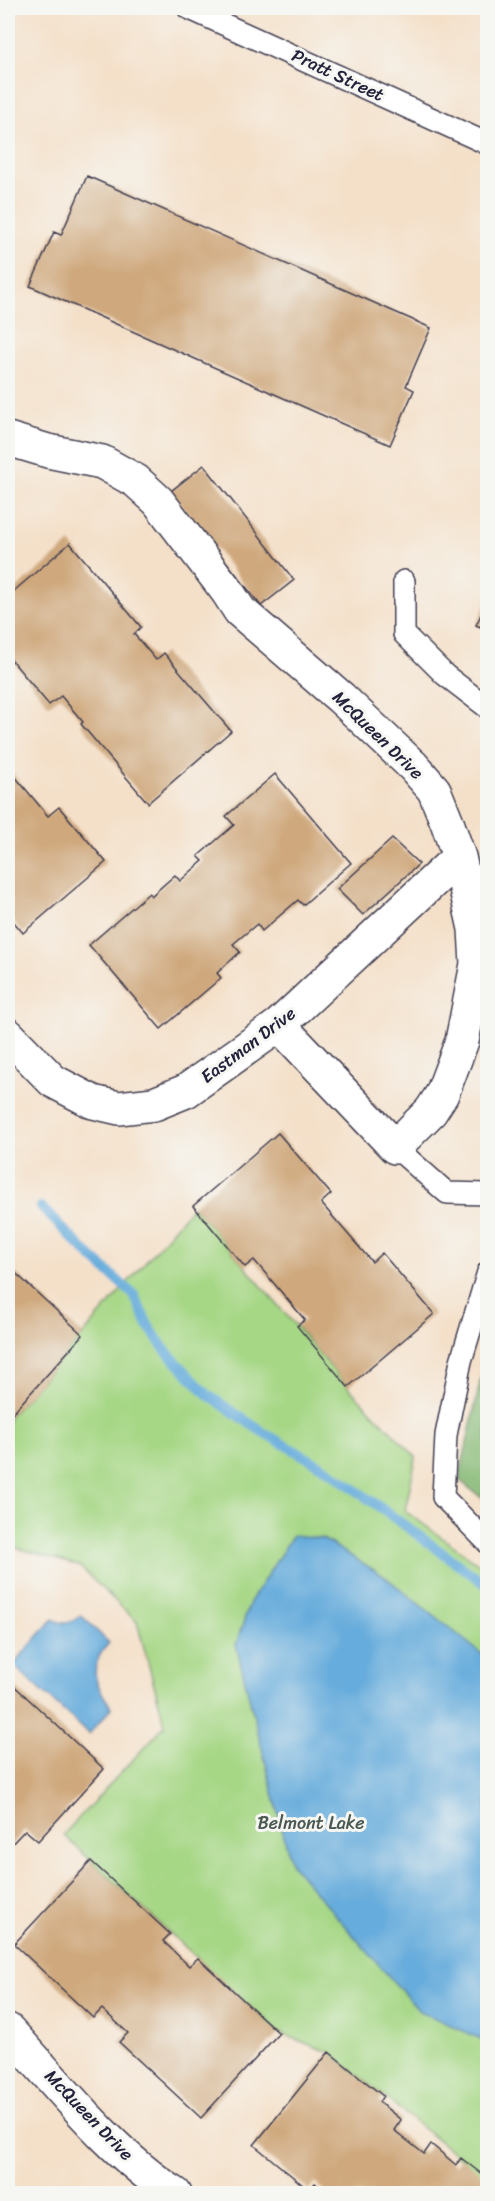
<svg xmlns="http://www.w3.org/2000/svg" width="495" height="2201" font-family="Sriracha,sans-serif">
	<style>
		.green { fill: #a6d785; stroke: #647c60; stroke-width: 1.5 }
		.forest { fill: #84b872; stroke: #536d56; stroke-width: 1.5 }
		.water { fill: #66acdc; stroke: #44678c; stroke-width: 1.5 }
		.lines { fill: none; stroke-linecap: round; stroke-linejoin: round }
		.stream { stroke: #66acdc; stroke-width: 10 }
		.building { fill: #cfa87d }
		.lane-casing { stroke: #423e50; stroke-width: 24 }
		.street-casing { stroke: #423e50; stroke-width: 36 }
		.lane { stroke: #fff; stroke-width: 21 }
		.street { stroke: #fff; stroke-width: 33 }
		.labels { text-anchor: middle; dominant-baseline: central; stroke-width: 6; stroke-linejoin: round; paint-order: stroke }
		.street-label { font-size: 18px; fill: #22223b; stroke: #f6f6f2 }
		.park-label { font-size: 18px; fill: #4a5851; stroke: #f6f6f2 }
	</style>
	<rect width="100%" height="100%" fill="#f6f6f2"/>
	<filter id="ink" filterUnits="userSpaceOnUse"><feTurbulence type="fractalNoise" baseFrequency=".0167" numOctaves="2"/><feDisplacementMap in="SourceGraphic" scale="12" xChannelSelector="R" yChannelSelector="G"/><feConvolveMatrix kernelMatrix="1 2 1 2 8 2 1 2 1" color-interpolation-filters="sRGB"/></filter>
	<filter id="wash" filterUnits="userSpaceOnUse"><feTurbulence type="fractalNoise" baseFrequency=".008" numOctaves="4" result="noise"/><feDisplacementMap in="SourceGraphic" scale="24" xChannelSelector="R" yChannelSelector="G"/><feGaussianBlur stdDeviation="1.35" result="paint"/><feColorMatrix in="noise" values="0 0 0 0 0 0 0 0 0 0 0 0 0 0 0 0 0 1.4 0 .05"/><feComposite in="paint" operator="in"/></filter>
	<g filter="url(#wash)">
		<rect width="100%" height="100%" fill="#f4e0c9"/>
		<!-- green -->
		<path class="green" d="M193,1206L348,1387L416,1457L405,1511L487,1570V2180L329,2052L279,2033L63,1835L165,1725L137,1622L79,1566L14,1547L8,1542V1418L83,1335Z"/>
		<!-- forest -->
		<path class="forest" d="M487,1350V1502L459,1480Z"/>
		<!-- water -->
		<path class="water" d="M293,1535L323,1539L384,1576L487,1658V2047L479,2038L419,2011L291,1864L236,1645L250,1602Z
			M81,1615L109,1643C86,1667 95,1685 112,1708L89,1734L13,1665L53,1619C64,1626 72,1623 81,1615Z"/>
		<g class="lines">
			<!-- stream -->
			<path class="stream" d="M41,1207L85,1251L134,1295L148,1325L165,1350L208,1395L261,1431L330,1471L488,1586"/>
		</g>
		<g id="blocks">
			<!-- building -->
			<path class="building" d="M87,176L431,328L406,386L414,390L390,445L30,286L54,232L61,235Z
				M204,465L294,580L261,606L171,491Z
				M70,543L141,627L134,634L156,660L164,653L231,731L148,803L81,724L83,722L61,696L49,705L8,656V596Z
				M488,600V630L476,625Z
				M8,768L48,816L59,807L106,862L23,933L8,915Z
				M275,774L351,863L303,905L298,900L262,931L257,924L233,944L240,952L217,973L221,978L161,1029L89,945L149,893L151,896L175,875L180,881L203,861L198,856L234,825L226,816Z
				M392,839L419,864L363,915L337,889Z
				M278,1133L331,1194L321,1203L372,1262L382,1253L434,1314L348,1387L297,1326L305,1320L254,1260L245,1267L193,1206Z
				M8,1266L83,1335L8,1418Z
				M8,1542L14,1547L8,1554Z
				M8,1680L104,1769L38,1841L25,1830L8,1848Z
				M91,1861L170,1934L163,1941L189,1966L198,1958L279,2033L201,2118L119,2042L128,2033L102,2009L93,2018L14,1944Z
				M329,2052L383,2096L379,2102L401,2120L394,2130L424,2154L431,2144L456,2165L461,2158L488,2179V2194H328L315,2183L309,2190L254,2145Z"/>
		</g>
	</g>
	<g filter="url(#ink)">
		<use href="#blocks" fill-opacity="0" stroke="#423e50" stroke-width="1.5"/>
		<g class="lines">
			<!-- lane casing -->
			<g class="lane-casing">
				<path id="lane" d="M188,8L488,144
					M404,581V634L445,675L488,708
					M395,1147L447,1193L488,1194
					M488,1272L461,1361L446,1435L443,1497L488,1543
					M8,2059L27,2051"/>
			</g>
			<!-- street casing -->
			<g class="street-casing">
				<path id="street" d="M8,439L48,451L102,462L136,481L158,501L227,591L240,611L341,698L413,766L434,790L447,822L459,857L475,929L477,964L462,1041L442,1094L431,1111L395,1147L279,1025
					M8,1035L53,1081L93,1102L119,1108L154,1104L186,1091L279,1025L459,857
					M8,2030C59,2085 111,2153 175,2194"/>
			</g>
			<!-- lane -->
			<use href="#lane" class="lane"/>
			<!-- street -->
			<use href="#street" class="street"/>
		</g>
	</g>
	<g class="labels">
		<!-- street labels -->
		<g class="street-label">
			<text transform="translate(338 75) rotate(25)">Pratt Street</text>
			<text transform="translate(378 735) rotate(44)">McQueen Drive</text>
			<text transform="translate(248 1045) rotate(-37)">Eastman Drive</text>
			<text transform="translate(89 2115) rotate(46)">McQueen Drive</text>
		</g>
		<!-- park labels -->
		<g class="park-label">
			<text x="311" y="1823">Belmont Lake</text>
		</g>
	</g>
	<!-- margin -->
	<rect width="495" height="2201" fill="none" stroke="#f6f6f2" stroke-width="30"/>
</svg>
